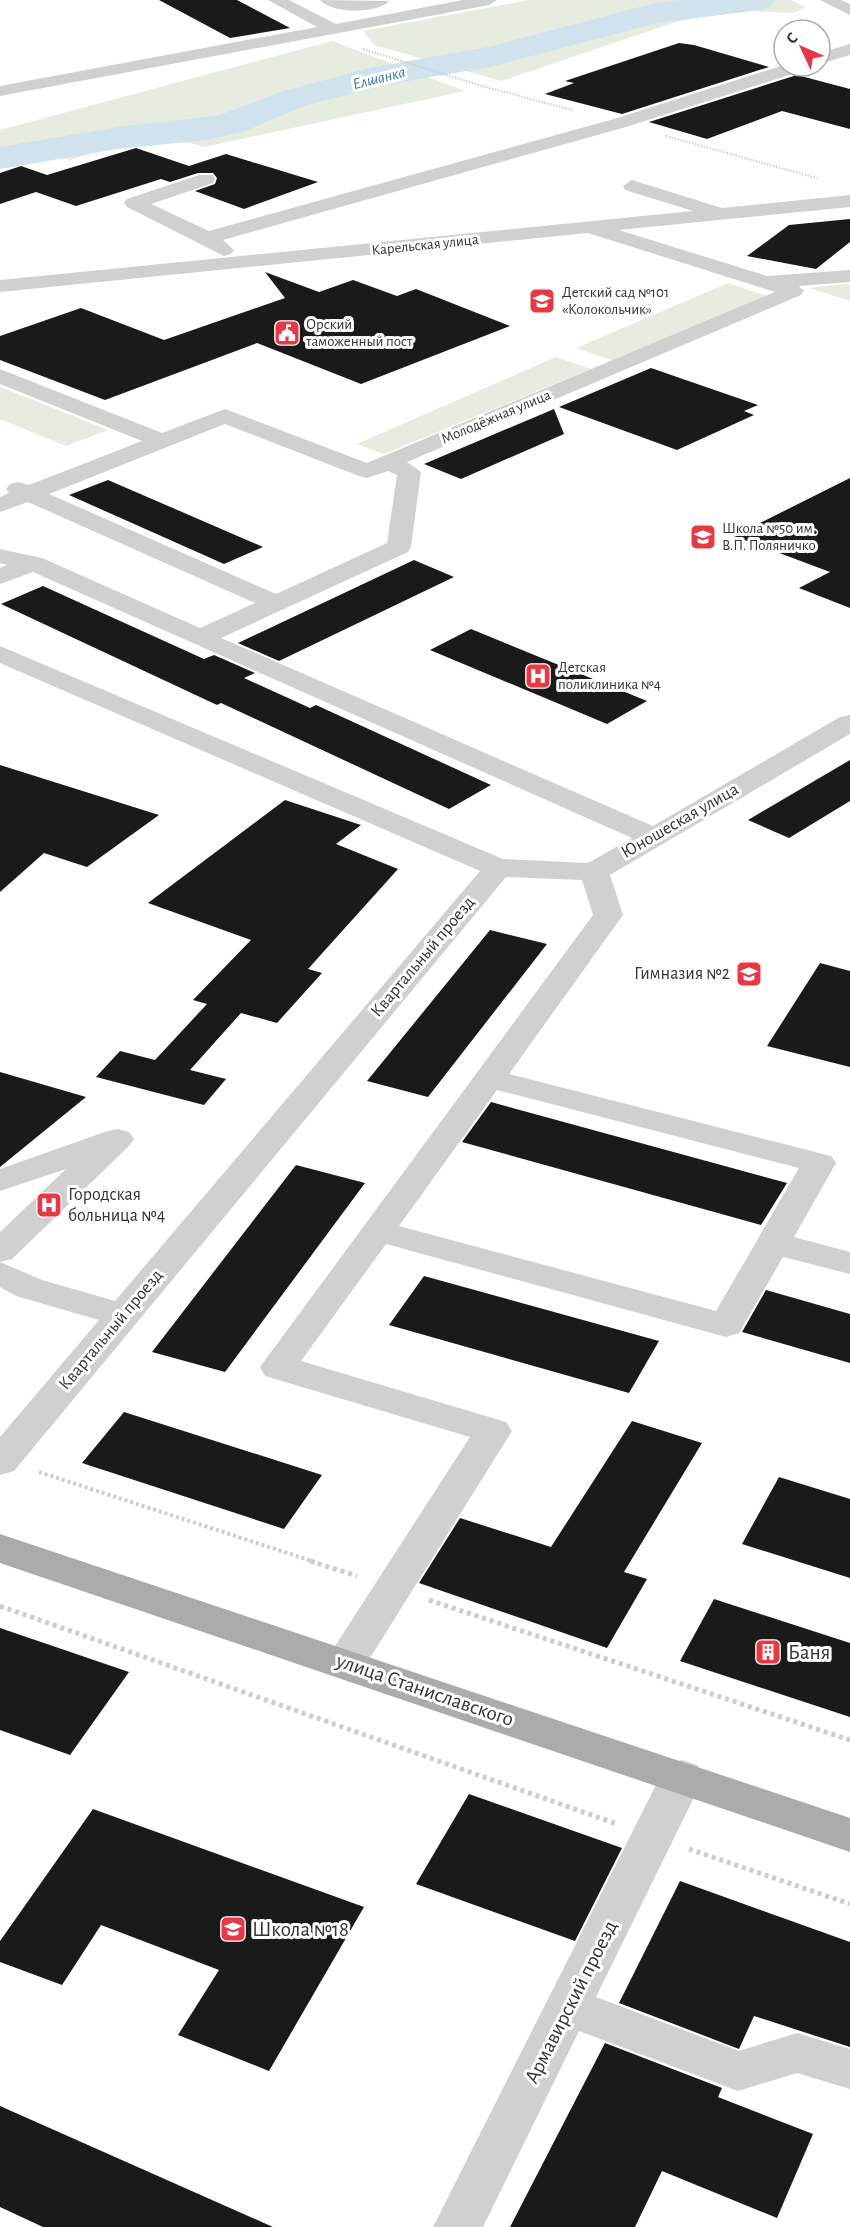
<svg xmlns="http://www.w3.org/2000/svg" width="850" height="2227" font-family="'Alegreya Sans',sans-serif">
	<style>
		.green { fill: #e6ecdf }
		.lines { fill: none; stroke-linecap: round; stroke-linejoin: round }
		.river { fill: #cfe2ee; fill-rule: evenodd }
		.building { fill: #1a1a1a }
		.path-far2 { stroke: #cdcdcd; stroke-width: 2; stroke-dasharray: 1.5 1.5; stroke-linecap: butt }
		.path-far1 { stroke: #cdcdcd; stroke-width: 4; stroke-dasharray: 3 3; stroke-linecap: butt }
		.path { stroke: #cdcdcd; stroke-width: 5; stroke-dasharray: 4 4; stroke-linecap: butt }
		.minor { fill: #d0d0d0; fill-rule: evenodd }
		.major { fill: #ababab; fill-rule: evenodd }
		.labels { text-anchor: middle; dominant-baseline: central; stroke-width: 6; stroke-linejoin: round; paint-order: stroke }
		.far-street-label { font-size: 15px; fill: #333; stroke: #fff }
		.far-poi-label { font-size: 15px; fill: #333; stroke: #fff; text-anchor: start }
		.far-water-label { font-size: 16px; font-style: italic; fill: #3f7597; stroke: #fff }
		.street-label { font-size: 18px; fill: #333; stroke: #fff }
		.poi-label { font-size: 18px; fill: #333; stroke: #fff; text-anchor: end }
		.near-poi-label { font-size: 21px; fill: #333; stroke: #fff; text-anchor: start }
		.near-street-label { font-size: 21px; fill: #333; stroke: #fff }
	</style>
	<rect width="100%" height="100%" fill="#fff"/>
	<!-- green -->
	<path class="green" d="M529,0H791L806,7L793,13L729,10L697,15L501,81L374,45L363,31Z
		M332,41L465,91L204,147L156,133L70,160L21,149L0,153V130Z
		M728,283L767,296L614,361L576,348Z
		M846,284L850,285V301L809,288Z
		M556,357L591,369L384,454L357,444Z
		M0,387L108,430L66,446L0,419Z"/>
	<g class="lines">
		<!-- river -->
		<path class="river" d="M681,0H775L770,7L759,10L657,23L490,67L384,85L304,106L243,132L206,140L118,149L0,169V147L118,127L220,115L280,92L369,68L488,47L655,3Z"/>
	</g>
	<!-- building -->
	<path class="building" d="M159,0H237L290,28L230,38Z
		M679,43L694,45L769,67L622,114L545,94L574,83L565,81Z
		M797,75L850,89V129L782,111L707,139L649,122Z
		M136,148L189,166L226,154L318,182L244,209L195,191L215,184L217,178L213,173H198L170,182L161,179L76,206L36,192L0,204V173L21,166L47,175Z
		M850,219V242L816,269L747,256L789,225Z
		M265,272L319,292L353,280L397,296L416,289L510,326L361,384L257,343L105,400L0,360V336L81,308L164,340L285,298Z
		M651,368L758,405L744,411L754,415L677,450L559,407Z
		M554,409L564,434L461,479L424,464Z
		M850,478V608L799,588L830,572L734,536Z
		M108,480L263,547L224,564L69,495Z
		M414,560L454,577L279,661L238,643Z
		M43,586L204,659L214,655L255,673L244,678L310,708L316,705L491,785L449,809L221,703L217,705L1,604Z
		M471,629L647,701L607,724L430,650Z
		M850,760V801L789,838L748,820Z
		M0,765L159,815L87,867L44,853L0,892Z
		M285,800L361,825L336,844L398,869L308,969L322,973L277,1023L241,1013L190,1070L226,1079L204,1105L96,1077L120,1051L155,1060L207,1004L193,1000L251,940L148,903Z
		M490,930L547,944L428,1097L367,1081Z
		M820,963L850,971V1067L767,1046Z
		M0,1072L86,1097L0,1167Z
		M491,1102L787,1183L761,1225L462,1142Z
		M296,1165L365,1183L225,1372L152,1352Z
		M424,1276L659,1341L629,1393L389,1325Z
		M766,1290L850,1314V1363L742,1332Z
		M124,1412L322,1475L284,1529L82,1463Z
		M632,1421L702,1443L624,1572L647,1579L607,1648L419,1583L460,1518L551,1547Z
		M779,1477L850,1499V1578L742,1544Z
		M714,1599L850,1643V1717L680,1661Z
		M0,1628L129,1672L70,1755L0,1730Z
		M469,1794L622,1848L575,1941L416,1884Z
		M93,1809L364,1907L269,2071L178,2035L219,1970L101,1925L62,1985L0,1962V1941Z
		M680,1881L850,1942V2047L754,2016L739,2049L619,2003Z
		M605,2043L722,2088L718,2097L813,2134L777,2218L662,2171L635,2227H510Z
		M0,2106L273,2227H43L0,2207Z"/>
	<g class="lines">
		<!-- path-far2 -->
		<path class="path-far2" d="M363,49L482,86L572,110
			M666,136L817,178"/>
		<!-- path-far1 -->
		<path class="path-far1" d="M39,1472L315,1562"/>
		<!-- path -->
		<path class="path" d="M310,1561L357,1576
			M429,1600L850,1740
			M0,1606L617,1824
			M689,1849L850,1904"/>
		<!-- minor -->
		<path class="minor" d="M268,0H289L336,24L463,0H497L489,5L0,96V86L317,27Z
			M320,0L389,1C378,14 332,14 320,0Z
			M820,0H841L850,4V15Z
			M850,44V55L820,64V53Z
			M784,65L808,66L805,70L626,127L223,240L234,250L231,254L224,256L127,207L124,203L127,199L199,175H213L215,179L213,183L151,204L209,231L614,119Z
			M632,180L722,208L850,195V207L619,230L767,276L850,270V282L799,286L804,291L801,295L407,462L421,472L411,547L408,552L221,638L653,826L840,717L850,715V734L610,875L623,915L509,1074L831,1156L836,1163L794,1237L850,1252V1274L783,1257L739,1333L726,1337L386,1244L301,1361L506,1422L512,1431L360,1674L345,1678L330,1674L324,1663L470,1437L265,1376L260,1367L593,915L582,880L506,877L14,1471L0,1475V1437L99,1320L16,1296L0,1287V1232L66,1169L0,1191V1169L105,1132L117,1129L129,1132L134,1139L129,1146L12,1259L0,1262L42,1280L115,1301L480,871L0,663V646L503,859L588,863L632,838L33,572L0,584V568L7,565L0,563V549L42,558L200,628L255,603L28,502L0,512V497L9,493L6,489L10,484L18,482L29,485L142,441L0,384V369L162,433L225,409L367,463L775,292L588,233L0,292V280L693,211L625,190L623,186ZM225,424L359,476L367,478L388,471L397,475L387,543L276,594L49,494ZM497,1090L799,1168L716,1311L399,1226Z
			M682,1760L697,1765L704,1777L596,1997L739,2051L797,2033L850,2049V2089L797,2073L738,2091L579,2031L483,2227H433L660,1777L667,1765Z"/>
		<!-- major -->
		<path class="major" d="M0,1534L850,1818V1852L0,1563Z"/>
	</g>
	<!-- icons -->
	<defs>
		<g id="school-square" transform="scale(1.35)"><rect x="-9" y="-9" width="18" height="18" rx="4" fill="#e63946" stroke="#fff"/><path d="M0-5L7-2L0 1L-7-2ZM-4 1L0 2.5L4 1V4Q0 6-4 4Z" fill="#fff"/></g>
		<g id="civic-square" transform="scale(1.35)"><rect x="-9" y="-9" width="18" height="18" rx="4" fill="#e63946" stroke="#fff"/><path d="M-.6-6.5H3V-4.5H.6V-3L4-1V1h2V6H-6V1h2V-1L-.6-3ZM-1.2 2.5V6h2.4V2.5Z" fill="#fff"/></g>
		<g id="hospital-square" transform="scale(1.35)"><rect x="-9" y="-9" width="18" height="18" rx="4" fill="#e63946" stroke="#fff"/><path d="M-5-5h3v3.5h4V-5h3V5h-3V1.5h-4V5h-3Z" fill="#fff"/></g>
		<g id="building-square" transform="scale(1.35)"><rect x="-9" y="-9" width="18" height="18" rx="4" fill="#e63946" stroke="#fff"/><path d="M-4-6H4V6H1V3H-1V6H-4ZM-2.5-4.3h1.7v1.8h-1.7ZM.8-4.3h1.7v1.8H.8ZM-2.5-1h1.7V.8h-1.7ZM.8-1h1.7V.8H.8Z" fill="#fff"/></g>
	</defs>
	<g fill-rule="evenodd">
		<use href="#school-square" x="542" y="301"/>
		<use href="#civic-square" x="287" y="333"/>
		<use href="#school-square" x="703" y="537"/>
		<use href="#hospital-square" x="538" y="676"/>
		<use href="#school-square" x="749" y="974"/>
		<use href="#hospital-square" x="49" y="1205"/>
		<use href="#building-square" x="768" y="1652"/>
		<use href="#school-square" x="233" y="1929"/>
	</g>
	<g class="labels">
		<!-- far-street labels -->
		<g class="far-street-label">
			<text transform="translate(425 245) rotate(-6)">Карельская улица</text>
			<text transform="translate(496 417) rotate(-23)">Молодёжная улица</text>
		</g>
		<!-- far-poi labels -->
		<g class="far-poi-label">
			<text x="562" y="292">Детский сад №101<tspan x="562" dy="17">«Колокольчик»</tspan></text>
			<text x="306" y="324">Орский<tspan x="306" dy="17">таможенный пост</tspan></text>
			<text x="722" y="528">Школа №50 им.<tspan x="722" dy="17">В.П. Поляничко</tspan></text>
			<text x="558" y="667">Детская<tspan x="558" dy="17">поликлиника №4</tspan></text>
		</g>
		<!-- far-water labels -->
		<g class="far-water-label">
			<text transform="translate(379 78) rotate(-14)">Елшанка</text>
		</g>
		<!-- street labels -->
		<g class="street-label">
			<text transform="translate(680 821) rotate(-30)">Юношеская улица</text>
			<text transform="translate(423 957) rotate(-50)">Квартальный проезд</text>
			<text transform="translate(111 1330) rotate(-50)">Квартальный проезд</text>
		</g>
		<!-- poi labels -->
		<g class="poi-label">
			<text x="730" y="974">Гимназия №2</text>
			<text x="68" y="1195" text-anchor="start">Городская<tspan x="68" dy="21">больница №4</tspan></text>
		</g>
		<!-- near-poi labels -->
		<g class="near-poi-label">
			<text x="788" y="1652">Баня</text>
			<text x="252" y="1929">Школа №18</text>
		</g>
		<!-- near-street labels -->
		<g class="near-street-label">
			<text transform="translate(425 1690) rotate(19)">улица Станиславского</text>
			<text transform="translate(571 2002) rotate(-63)">Армавирский проезд</text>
		</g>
	</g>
	<!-- north arrow -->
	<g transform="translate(802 48) rotate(314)"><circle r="28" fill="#ffffff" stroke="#adadad" stroke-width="1.5"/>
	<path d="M0-4.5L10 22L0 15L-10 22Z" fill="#e63946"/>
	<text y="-9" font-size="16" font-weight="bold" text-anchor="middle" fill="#333333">С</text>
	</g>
</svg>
